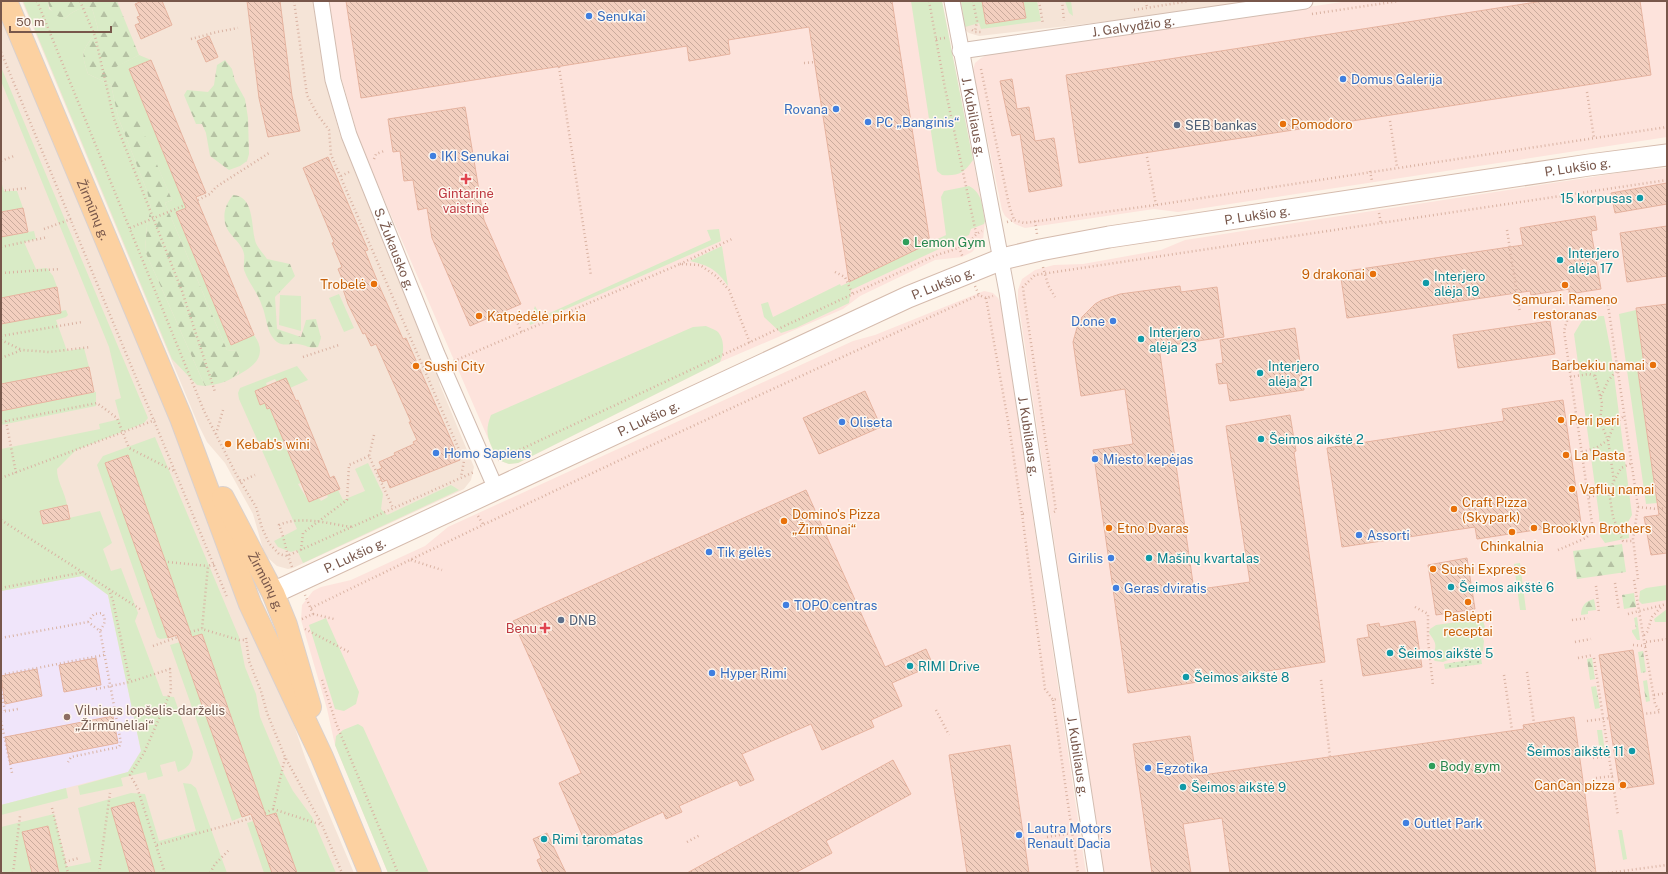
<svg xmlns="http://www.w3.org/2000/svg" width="1668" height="874" font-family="'Public Sans',sans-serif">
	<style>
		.residential { fill: #f5e4d7 }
		.commercial { fill: #fde3dc }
		.education { fill: #f0e5fa }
		.green { fill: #d9ebc6 }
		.forest { fill: url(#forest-firs) }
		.garden { fill: url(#garden-dots) }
		.building { fill: url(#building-back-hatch); stroke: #e6b39f }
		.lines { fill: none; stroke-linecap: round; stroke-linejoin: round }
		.street-casing { stroke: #d2bcb0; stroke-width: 17 }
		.secondary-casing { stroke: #d5bbad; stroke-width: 23 }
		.primary-casing { stroke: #d9d0cd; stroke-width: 24 }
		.path { stroke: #d9b2a2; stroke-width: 2.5; stroke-dasharray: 1 3; stroke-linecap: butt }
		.street { stroke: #fff; stroke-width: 15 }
		.secondary { stroke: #fff; stroke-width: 21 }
		.primary { stroke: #fcd1a1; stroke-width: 22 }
		.shop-dot { fill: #3f7fe0; stroke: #fff7ef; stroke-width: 1.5 }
		.food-dot { fill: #e8710a; stroke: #fff7ef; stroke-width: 1.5 }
		.service-dot { fill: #5c6f8a; stroke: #fff7ef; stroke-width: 1.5 }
		.health-dot { fill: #e0444e; stroke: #fff7ef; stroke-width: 1.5 }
		.culture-dot { fill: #0f9aa8; stroke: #fff7ef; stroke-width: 1.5 }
		.leisure-dot { fill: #2e9e5b; stroke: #fff7ef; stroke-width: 1.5 }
		.education-dot { fill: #8d6e63; stroke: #fff7ef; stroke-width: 1.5 }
		.labels { text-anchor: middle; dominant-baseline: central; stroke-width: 3; stroke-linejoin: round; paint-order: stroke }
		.shop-label { font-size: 13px; fill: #366cbe; stroke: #fff7ef; text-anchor: start }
		.street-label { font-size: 13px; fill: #78574b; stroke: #fff7ef }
		.food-label { font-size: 13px; fill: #c56008; stroke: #fff7ef; text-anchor: start }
		.service-label { font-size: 13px; fill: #4e5e75; stroke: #fff7ef; text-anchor: start }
		.health-label { font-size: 13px; fill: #be3a42; stroke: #fff7ef }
		.culture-label { font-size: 13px; fill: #0d838f; stroke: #fff7ef; text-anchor: start }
		.leisure-label { font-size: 13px; fill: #27864d; stroke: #fff7ef; text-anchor: start }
		.education-label { font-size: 13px; fill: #785e54; stroke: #fff7ef; text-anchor: start }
	</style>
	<defs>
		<pattern id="forest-firs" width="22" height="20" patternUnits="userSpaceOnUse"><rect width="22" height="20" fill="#d9ebc6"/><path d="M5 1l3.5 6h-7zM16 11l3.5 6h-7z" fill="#b5c1a3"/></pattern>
		<pattern id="garden-dots" width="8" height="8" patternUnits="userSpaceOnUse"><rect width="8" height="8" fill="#d9ebc6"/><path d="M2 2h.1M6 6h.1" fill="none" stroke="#b5c1a3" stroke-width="1.8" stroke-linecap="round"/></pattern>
		<pattern id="building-back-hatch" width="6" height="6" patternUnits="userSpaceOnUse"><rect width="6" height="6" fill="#f3cfbf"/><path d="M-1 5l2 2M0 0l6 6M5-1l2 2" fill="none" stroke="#caab9d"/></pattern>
	</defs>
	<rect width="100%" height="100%" fill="#fdf3e8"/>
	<!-- residential -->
	<path class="residential" d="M1,1L263,635L306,760L354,873H1Z
		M22,1H314L329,94L340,135L434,359L440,385L474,467L471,480L464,489L293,568L288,569L277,566L268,558L263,549L253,514L225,463L207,442L198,424Z
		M960,1H1257L1155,16L979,36L969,33L965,30Z"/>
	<!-- commercial -->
	<path class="commercial" d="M329,1H942L985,221L983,240L972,252L962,257L935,260L860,296L843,309L720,362L518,463L509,464L498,460L487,436L360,144L340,73Z
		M1349,1H1667V137L1178,212L1154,209L1025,228L1015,224L1005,216L1002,210L973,70L975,63L981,58L987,55L1065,42Z
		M1667,168V873H1104L1018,300V290L1022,279L1035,270L1054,265L1083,264L1161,250L1185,240L1637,170Z
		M984,291L993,293L998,298L1001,305L1086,873H388L335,745L327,709L301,620L302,605L313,591L321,587L351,580L425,546L448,527L853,341L875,335Z"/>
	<!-- education -->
	<path class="education" d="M82,576L108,595L141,751L128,772L1,805V591Z"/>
	<!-- green -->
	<path class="green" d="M23,1H48L49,9L64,19C73,12 80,6 92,8L98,29C84,51 79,48 88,74L111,85L118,117L147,191L151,208L147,225L145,251L205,386L197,385L172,359Z
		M911,1H942L973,160C964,173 959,176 942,175L937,171Z
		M961,1H982L986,24L1026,18L1023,1H1037L1041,21L981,29L979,23L965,27Z
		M1065,1H1071L1073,16L1069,13Z
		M139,55L151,60L129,69L186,208L176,213L231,345L254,335C270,357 251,369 232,378L239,373L237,351L227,350L165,203L172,200L115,67Z
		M1,67L148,418L144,423L76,450L57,469C57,482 65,492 67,505L40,511L42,524L100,511L112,543L103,549L111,571L121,568L138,613L135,621L163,696L174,697L193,752C192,763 188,768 178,772L175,761L160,765L163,776L148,780L146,772L121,778L123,786L80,795L78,786L128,772L141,751L108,595L82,576L1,591V449L100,429L99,424L120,419L115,400L121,398L109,347L1,81Z
		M1,181L4,191H17L23,208L1,212Z
		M969,186C983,193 982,207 985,221L984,224L971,229L969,235L851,290L849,303L796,328L781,333L764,317L761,304L768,302L773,317L840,284L841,286L946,235L941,197L944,191Z
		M719,229L721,241L530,325L529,322L535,306L541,317L711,240L707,230Z
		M34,231L36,239L24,242L36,269L47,268L53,276L57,287L1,298V237Z
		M722,246L728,286C716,269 710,266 690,261Z
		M339,294L354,328L344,332L329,298Z
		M280,295L301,296V331L279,325Z
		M66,310L68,315L66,317L56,320L67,351L84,348L89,367L1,384V324Z
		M1636,310L1644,364L1637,365L1657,503L1646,504L1619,314Z
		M1601,316H1604L1611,352L1632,515L1628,522L1629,538L1605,543L1600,536L1599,515L1574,334L1583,319Z
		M706,326C710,328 716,330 718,332C725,340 724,354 720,362L518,463L509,464L498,460C490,442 483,435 491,415L693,327Z
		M297,366L308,380L290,388L286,378L277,382L275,379L266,383L267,386L255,391L260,405L265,403L267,409L270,408L284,441L282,442L285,450L287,449L298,470L296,471L301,483L298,484L309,502L319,498L321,501L328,497L327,495L338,490L343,500L365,491L355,469L368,463L383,494L381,509L387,515L451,485L459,490L303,563L297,550L291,552L278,547L274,541L297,529L239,399L238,393L240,388Z
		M96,392V406L1,425V411Z
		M155,437L239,637L245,667L256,694L260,717L283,772L293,791L312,817L336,873H297L276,813L266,816L202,634L192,637L127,455L106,463L168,638L160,639L157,637L97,465L103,456Z
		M1520,563L1526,610H1520L1514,564Z
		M1667,585V600L1642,604L1639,601L1640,591L1646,588Z
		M1667,609V622H1655L1654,619Z
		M326,618L359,692L356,704L344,711L335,709L309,625Z
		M1478,619L1483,621L1485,627L1480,632L1484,641L1483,651L1475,654H1463L1443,662L1435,661L1432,658C1436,646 1438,645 1429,633L1430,629L1436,625Z
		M180,642L242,817L232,821L170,645Z
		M358,724L363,727L429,873H388L335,745L336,736L343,730Z
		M1597,730H1602L1605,752L1600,753Z
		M183,783L191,784L196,788L227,873H155L134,802L112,808L130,873H59L47,826L22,832L32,873H3L1,865V827L54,814L67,867L91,862L78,808L131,793L145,794L159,841L196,831Z
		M66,788L68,798L1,815V805Z
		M253,821L272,873H264L247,823Z
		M1618,830H1622L1627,859L1623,860Z"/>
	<!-- forest -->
	<path class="forest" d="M48,1H117L139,55L116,67L172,200L165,203L227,350L237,351C248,377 227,383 205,386L145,251L147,225L151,208L147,191L118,117L111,85L88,74C79,48 84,51 98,29L92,8C80,6 73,12 64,19C54,15 50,12 48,1Z
		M225,60L232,69L235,81L245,99L248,118L249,154L247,161L240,166L229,170L210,156L206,133L202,124H196L184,95L187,90L208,92L214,85L217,65Z
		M233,195C254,196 251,224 255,240C256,246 263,253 267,259L290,264L295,276L275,297L277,329L301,337L306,320L316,319L321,338L318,347C308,349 307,345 298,344C291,343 284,347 277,342C266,333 267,317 262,306C258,293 248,282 244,270C243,265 245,259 244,254C242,242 228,236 225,223C223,212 226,204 233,195Z
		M1622,544L1626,572L1577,579L1573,551Z
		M1634,593L1636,607L1624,609L1622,595Z
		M1594,599L1596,610L1588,611V614L1581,615C1581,607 1585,601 1594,599Z
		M1637,617L1640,640H1637L1632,632V630L1636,629L1634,618Z
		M1643,651L1646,672L1641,673L1638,652Z
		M1592,658L1595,679L1590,680L1587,659Z
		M1647,680L1650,701L1646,702L1643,681Z
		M1596,686L1600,708L1595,709L1591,687Z"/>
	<!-- garden -->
	<path class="garden" d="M1481,658L1482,664L1445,669L1444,664Z"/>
	<!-- building -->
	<path class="building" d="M142,1H162L172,25L141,39L135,25L140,23L137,17L140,16L135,4Z
		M247,1H280L292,96L300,131L268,137L259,98Z
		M346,1H892L930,243L849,282L809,27L728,40L730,54L689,61L687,46L361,98Z
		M982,1H1023L1026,18L986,24Z
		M1543,1H1640L1651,75L1079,163L1066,75Z
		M209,36L218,57L206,62L197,41Z
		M151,60L206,193L196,197L254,335L231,345L176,212L186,208L129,69Z
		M1012,79L1017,109L1029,107L1035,141L1054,138L1062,186L1029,192L1020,134L1012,136L1000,81Z
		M465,107L484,220L521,304L470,326L432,238L427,208L418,210L413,180L404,181L400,151L393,152L388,119Z
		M328,157L368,250L365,251L381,290L403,339L406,338L460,460L390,488L387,480L382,482L377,470L382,468L379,462L395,455L394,453L414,444L413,442L417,440L409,422H411L376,344L371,346L365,333L363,334L348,304L341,283L343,281L338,269L342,267L332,243L334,242L303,168Z
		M1667,183V204L1615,213L1611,193Z
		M23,208L28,232L1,237V212Z
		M1595,216L1597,230L1591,231L1601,289L1569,294V289L1531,295L1530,291L1347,318L1340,272L1523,245L1520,228Z
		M1667,226V276L1627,282L1620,233Z
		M1180,286L1181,292L1217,287L1224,337L1159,347L1194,590L1250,582L1226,426L1290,415L1296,451L1294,452L1325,662L1128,693L1093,450L1133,444L1125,389L1081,396L1073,342L1078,324L1082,317L1095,304L1102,300L1120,294Z
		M57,287L61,313L1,324V298Z
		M1667,304V553L1651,555L1644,517L1659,515L1637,365L1644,364L1636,308Z
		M1550,321L1555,354L1458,368L1453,335Z
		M1295,328L1304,390L1230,401L1227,383L1219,384L1216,364L1223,363L1220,340Z
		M89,367L94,392L1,411V384Z
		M286,378L296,401L298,400L330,478L334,476L340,489L309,502L270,408L267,409L265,403L260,405L255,391Z
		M865,391L881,427L819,454L803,418Z
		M1563,400L1581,523L1477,539L1475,527L1342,547L1327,448L1504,421L1502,409Z
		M128,455L192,637L202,634L266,816L276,813L297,873H272L251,814L242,817L177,635L168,638L105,463Z
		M806,490L885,667L926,649L933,665L892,683L902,706L871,720L874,727L822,750L811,724L742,754L754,780L740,786L737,780L679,806L682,812L666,819L663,812L587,846L559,783L581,773L513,621Z
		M67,505L70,519L43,524L40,511Z
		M1467,558L1475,609L1436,615L1428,565Z
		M1415,621L1422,667L1363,676L1357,639L1369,637L1367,625L1379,623L1380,627Z
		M1633,650L1654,784L1620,789L1599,655Z
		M96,658L101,685L64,692L59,665Z
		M37,669L42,696L5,704L1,676Z
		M113,716L118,743L10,764L5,737Z
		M1574,717L1596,873H1230L1222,818L1183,824L1191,873H1152L1133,744L1190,736L1196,776L1524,729L1523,725Z
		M1010,745L1029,873H967L949,755Z
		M893,760L911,794L826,841L832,853L795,873H687Z
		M134,802L149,852L155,873H130L111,808Z
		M48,826L59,873H32L22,832Z
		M547,833L566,873H543L537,860L541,858L533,839Z"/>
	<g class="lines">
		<!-- street casing -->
		<g class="street-casing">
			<g id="street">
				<path id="s1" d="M321,1L333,80L349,135L437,354L496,489"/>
				<path id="s2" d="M952,1L1007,292L1096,873"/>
				<path id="s3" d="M960,51L1305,1"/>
			</g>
		</g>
		<!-- secondary casing -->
		<g class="secondary-casing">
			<g id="secondary">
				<path id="s4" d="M273,593L908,297L1002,259L1040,250L1109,237L1589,165L1667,155"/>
			</g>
		</g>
		<!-- primary casing -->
		<g class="primary-casing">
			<g id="primary">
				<path id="s5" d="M6,1L181,418L250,604L322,757L370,873"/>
				<path id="s6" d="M223,498L273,593L286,625L310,707"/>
			</g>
		</g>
		<!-- path -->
		<path class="path" d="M37,1L204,411L236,474L256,507L262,528L269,543L279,554L287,556L474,472
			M80,1L95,36L114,119L182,291L215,392
			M294,1L307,95L317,114L329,130L331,155L464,461L461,477
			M929,1L945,88L976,233
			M973,1L977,21L975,32
			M1039,1L1043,24
			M1062,1L1064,21
			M1146,1L1147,8
			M1134,10L1189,1
			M1312,14L1399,1
			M972,30L975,32H982
			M191,39L217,32L238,28
			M936,39L945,38
			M1,52L227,597
			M804,63L815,62
			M559,67L591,276
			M981,69L1009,205L1014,220
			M1587,92L1594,138
			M1390,121L1397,167
			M1147,157L1156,205
			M374,159L376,154L384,151
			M1,161L14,156
			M1370,171L1372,181
			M341,176L349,172
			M1,191L27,188
			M198,200L210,194L216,187L269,153
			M1379,213L1381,223
			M1035,221L1037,234
			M1007,222L1014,220L1024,223L1156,205L1667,127
			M130,228L185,205
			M44,229L71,219
			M1507,230L1520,313
			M1,247L48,237
			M959,247L963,258
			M680,264L734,238
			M1043,267L1048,285L1055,297
			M835,272L845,277L853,295
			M1,273L60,269
			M975,286L979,295
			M986,298L1010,432L1022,514L1027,513
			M1608,305L1638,507L1633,539L1638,579
			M516,320L522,333
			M1,336L82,322
			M1,340L22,350
			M303,357L339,345
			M1,358L22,350L49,352L91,347
			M1598,359L1595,376L1602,403L1600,421L1608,440L1614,481L1609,492L1613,517L1623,541H1633
			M454,361L680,264L700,265L716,276L729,290L750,343
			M1570,377L1589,374L1595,376
			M1601,396L1608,381L1617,370
			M6,421L16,473
			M1,422L97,403L117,418L129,448L174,471
			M216,434L223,410
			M374,435L369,456L393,508
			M1582,452L1596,448L1608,440L1614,425L1624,416
			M498,460L934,256C945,252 960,249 970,241C975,237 975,234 982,231
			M1,478L155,420
			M1614,481L1621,468L1632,463
			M240,482L255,475
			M1589,497L1609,492
			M1638,507L1657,509L1667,508
			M1054,512L1056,511L1024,296L1023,287L1035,275L1667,180
			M1022,514L1045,689L1053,700L1056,699
			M478,516L483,524
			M1,520L140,609
			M301,550L303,533L347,500L349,465L369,456
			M1558,550L1586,538L1593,530L1564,331L1570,311
			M411,560L442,570
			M168,562L208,566
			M214,564L208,566L202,629L239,640H247
			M292,567C286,553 285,539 279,525C301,515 329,524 352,527
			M1634,580L1639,611L1667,604
			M1615,583L1619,610
			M1596,586L1599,613
			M1,588L84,572
			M109,589L113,601L130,682
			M1415,607L1428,614V640L1433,686
			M311,608C532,500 755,396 979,295L986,298L993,296
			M313,614L334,619
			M1628,614L1639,611L1655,704L1660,712L1643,714
			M302,619L313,614L305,595
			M1572,620L1588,618
			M88,622L94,614L102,613C107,621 104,624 100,631
			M305,629L349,652
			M190,632L202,629
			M1644,635L1647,632L1652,617L1661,607
			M1,638L88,622L100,631L121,743L119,747L71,757L68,762
			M246,638L249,661L261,691L267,713L285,757L322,825L342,873
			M1575,642L1591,639
			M1646,642L1667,639
			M1633,645L1646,646
			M153,646L178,637
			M1578,658L1593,655
			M1594,658L1618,816
			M1527,672L1534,723
			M1,675L104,655
			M1504,675L1512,730
			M322,680L336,723L398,873
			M1321,680L1330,757
			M96,689L130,682L170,669L171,691L144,753L130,775L137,787L165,873
			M1,690L5,711
			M1654,695L1667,693
			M1053,700L1078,873
			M936,710L949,735
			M1,712L18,709
			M1,721L12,773
			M1587,721L1609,718
			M1593,758L1610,756
			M1596,778L1613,776
			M52,808L68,873
			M273,809L322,825
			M265,813L273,809L285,758
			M1047,837L1072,833
			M687,842L700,835
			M157,845L252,818
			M65,862L79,858
			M13,873L20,816
			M99,873L110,793
			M210,873L215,864L229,850
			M1608,873L1667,865"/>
		<!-- street -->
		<use href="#street" class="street"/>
		<!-- secondary -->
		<use href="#secondary" class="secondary"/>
		<!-- primary -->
		<use href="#primary" class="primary"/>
	</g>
	<!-- markers -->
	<g class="shop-dot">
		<circle cx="589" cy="16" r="4"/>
		<circle cx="1343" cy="79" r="4"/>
		<circle cx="836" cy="109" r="4"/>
		<circle cx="868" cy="122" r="4"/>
		<circle cx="433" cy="156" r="4"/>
		<circle cx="1113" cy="321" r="4"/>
		<circle cx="842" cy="422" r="4"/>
		<circle cx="436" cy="453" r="4"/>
		<circle cx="1095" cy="459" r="4"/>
		<circle cx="1359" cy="535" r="4"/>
		<circle cx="709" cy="552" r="4"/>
		<circle cx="1111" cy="558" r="4"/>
		<circle cx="1116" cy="588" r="4"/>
		<circle cx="786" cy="605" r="4"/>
		<circle cx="712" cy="673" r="4"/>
		<circle cx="1148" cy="768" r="4"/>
		<circle cx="1406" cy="823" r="4"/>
		<circle cx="1019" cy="835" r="4"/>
	</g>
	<g class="food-dot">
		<circle cx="1283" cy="124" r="4"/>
		<circle cx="1373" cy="274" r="4"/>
		<circle cx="374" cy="284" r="4"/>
		<circle cx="1565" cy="285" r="4"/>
		<circle cx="479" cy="316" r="4"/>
		<circle cx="1653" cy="365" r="4"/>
		<circle cx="416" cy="366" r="4"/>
		<circle cx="1561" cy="420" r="4"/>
		<circle cx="228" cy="444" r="4"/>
		<circle cx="1566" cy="455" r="4"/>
		<circle cx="1572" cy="489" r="4"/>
		<circle cx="1454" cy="509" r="4"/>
		<circle cx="784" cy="521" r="4"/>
		<circle cx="1109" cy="528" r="4"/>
		<circle cx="1534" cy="528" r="4"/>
		<circle cx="1512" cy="532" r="4"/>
		<circle cx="1433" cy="569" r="4"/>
		<circle cx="1468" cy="602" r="4"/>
		<circle cx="1623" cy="785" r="4"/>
	</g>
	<g class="service-dot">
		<circle cx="1177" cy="125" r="4"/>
		<circle cx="561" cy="620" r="4"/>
	</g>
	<g class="health-dot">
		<path d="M464 173h4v4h4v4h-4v4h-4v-4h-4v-4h4z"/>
		<path d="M543 622h4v4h4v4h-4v4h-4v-4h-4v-4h4z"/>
	</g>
	<g class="culture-dot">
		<circle cx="1640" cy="198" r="4"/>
		<circle cx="1560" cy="260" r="4"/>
		<circle cx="1426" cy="283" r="4"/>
		<circle cx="1141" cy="339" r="4"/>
		<circle cx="1260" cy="373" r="4"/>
		<circle cx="1261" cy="439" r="4"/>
		<circle cx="1149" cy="558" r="4"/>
		<circle cx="1451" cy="587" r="4"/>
		<circle cx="1390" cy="653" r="4"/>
		<circle cx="910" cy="666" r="4"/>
		<circle cx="1186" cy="677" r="4"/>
		<circle cx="1632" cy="751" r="4"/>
		<circle cx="1183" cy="787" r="4"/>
		<circle cx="544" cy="839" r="4"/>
	</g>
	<g class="leisure-dot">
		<circle cx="906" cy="242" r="4"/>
		<circle cx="1432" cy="766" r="4"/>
	</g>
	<circle class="education-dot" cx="67" cy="717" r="4"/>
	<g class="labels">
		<!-- shop labels -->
		<g class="shop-label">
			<text x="597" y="16">Senukai</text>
			<text x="1351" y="79">Domus Galerija</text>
			<text x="828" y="109" text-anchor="end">Rovana</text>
			<text x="876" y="122">PC „Banginis“</text>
			<text x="441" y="156">IKI Senukai</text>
			<text x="1105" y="321" text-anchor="end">D.one</text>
			<text x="850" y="422">Oliseta</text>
			<text x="444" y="453">Homo Sapiens</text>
			<text x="1103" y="459">Miesto kepėjas</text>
			<text x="1367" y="535">Assorti</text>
			<text x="717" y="552">Tik gėlės</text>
			<text x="1103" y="558" text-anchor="end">Girilis</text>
			<text x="1124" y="588">Geras dviratis</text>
			<text x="794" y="605">TOPO centras</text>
			<text x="720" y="673">Hyper Rimi</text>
			<text x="1156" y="768">Egzotika</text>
			<text x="1414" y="823">Outlet Park</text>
			<text x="1027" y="828">Lautra Motors<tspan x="1027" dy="15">Renault Dacia</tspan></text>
		</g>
		<!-- street labels -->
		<g class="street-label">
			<text stroke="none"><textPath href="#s3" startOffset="175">J. Galvydžio g.</textPath></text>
			<text stroke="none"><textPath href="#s2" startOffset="118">J. Kubiliaus g.</textPath></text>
			<text stroke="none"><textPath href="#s4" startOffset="1385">P. Lukšio g.</textPath></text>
			<text stroke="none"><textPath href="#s5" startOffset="226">Žirmūnų g.</textPath></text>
			<text stroke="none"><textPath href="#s4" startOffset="1061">P. Lukšio g.</textPath></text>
			<text stroke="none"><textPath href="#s1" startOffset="260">S. Žukausko g.</textPath></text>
			<text stroke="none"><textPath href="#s4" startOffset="738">P. Lukšio g.</textPath></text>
			<text stroke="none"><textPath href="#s4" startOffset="414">P. Lukšio g.</textPath></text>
			<text stroke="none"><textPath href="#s2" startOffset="442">J. Kubiliaus g.</textPath></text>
			<text stroke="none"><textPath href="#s4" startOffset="90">P. Lukšio g.</textPath></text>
			<text stroke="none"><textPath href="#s6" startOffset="94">Žirmūnų g.</textPath></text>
			<text stroke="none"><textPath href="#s2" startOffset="766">J. Kubiliaus g.</textPath></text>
		</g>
		<!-- food labels -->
		<g class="food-label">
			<text x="1291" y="124">Pomodoro</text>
			<text x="1365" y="274" text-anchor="end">9 drakonai</text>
			<text x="366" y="284" text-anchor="end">Trobelė</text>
			<text x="1565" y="299" text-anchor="middle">Samurai. Rameno<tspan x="1565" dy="15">restoranas</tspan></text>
			<text x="487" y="316">Katpėdėlė pirkia</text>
			<text x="1645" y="365" text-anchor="end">Barbekiu namai</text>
			<text x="424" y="366">Sushi City</text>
			<text x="1569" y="420">Peri peri</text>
			<text x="236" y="444">Kebab's wini</text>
			<text x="1574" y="455">La Pasta</text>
			<text x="1580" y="489">Vaflių namai</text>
			<text x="1462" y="502">Craft Pizza<tspan x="1462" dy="15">(Skypark)</tspan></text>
			<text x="792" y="514">Domino's Pizza<tspan x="792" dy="15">„Žirmūnai“</tspan></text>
			<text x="1117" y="528">Etno Dvaras</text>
			<text x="1542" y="528">Brooklyn Brothers</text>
			<text x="1512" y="546" text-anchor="middle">Chinkalnia</text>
			<text x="1441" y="569">Sushi Express</text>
			<text x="1468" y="616" text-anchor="middle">Paslėpti<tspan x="1468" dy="15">receptai</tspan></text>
			<text x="1615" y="785" text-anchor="end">CanCan pizza</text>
		</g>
		<!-- service labels -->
		<g class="service-label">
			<text x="1185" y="125">SEB bankas</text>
			<text x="569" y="620">DNB</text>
		</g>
		<!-- health labels -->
		<g class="health-label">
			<text x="466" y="193">Gintarinė<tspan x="466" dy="15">vaistinė</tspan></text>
			<text x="537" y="628" text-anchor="end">Benu</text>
		</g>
		<!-- culture labels -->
		<g class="culture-label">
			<text x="1632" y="198" text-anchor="end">15 korpusas</text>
			<text x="1568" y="253">Interjero<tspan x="1568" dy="15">alėja 17</tspan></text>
			<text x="1434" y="276">Interjero<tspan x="1434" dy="15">alėja 19</tspan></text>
			<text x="1149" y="332">Interjero<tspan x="1149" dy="15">alėja 23</tspan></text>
			<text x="1268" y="366">Interjero<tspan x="1268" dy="15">alėja 21</tspan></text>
			<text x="1269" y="439">Šeimos aikštė 2</text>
			<text x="1157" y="558">Mašinų kvartalas</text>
			<text x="1459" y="587">Šeimos aikštė 6</text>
			<text x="1398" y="653">Šeimos aikštė 5</text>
			<text x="918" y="666">RIMI Drive</text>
			<text x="1194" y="677">Šeimos aikštė 8</text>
			<text x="1624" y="751" text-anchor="end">Šeimos aikštė 11</text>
			<text x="1191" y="787">Šeimos aikštė 9</text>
			<text x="552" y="839">Rimi taromatas</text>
		</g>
		<!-- leisure labels -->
		<g class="leisure-label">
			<text x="914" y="242">Lemon Gym</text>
			<text x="1440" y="766">Body gym</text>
		</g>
		<!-- education labels -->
		<g class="education-label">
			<text x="75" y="710">Vilniaus lopšelis-darželis<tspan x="75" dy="15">„Žirmūnėliai“</tspan></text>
		</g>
	</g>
	<!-- border -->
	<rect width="1668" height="874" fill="none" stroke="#78574b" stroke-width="4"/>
	<!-- scale -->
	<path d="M10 26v6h101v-6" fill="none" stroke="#78574b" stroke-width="2"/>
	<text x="16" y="26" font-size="12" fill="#78574b" stroke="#fff7ef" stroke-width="3" paint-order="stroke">50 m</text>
</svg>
